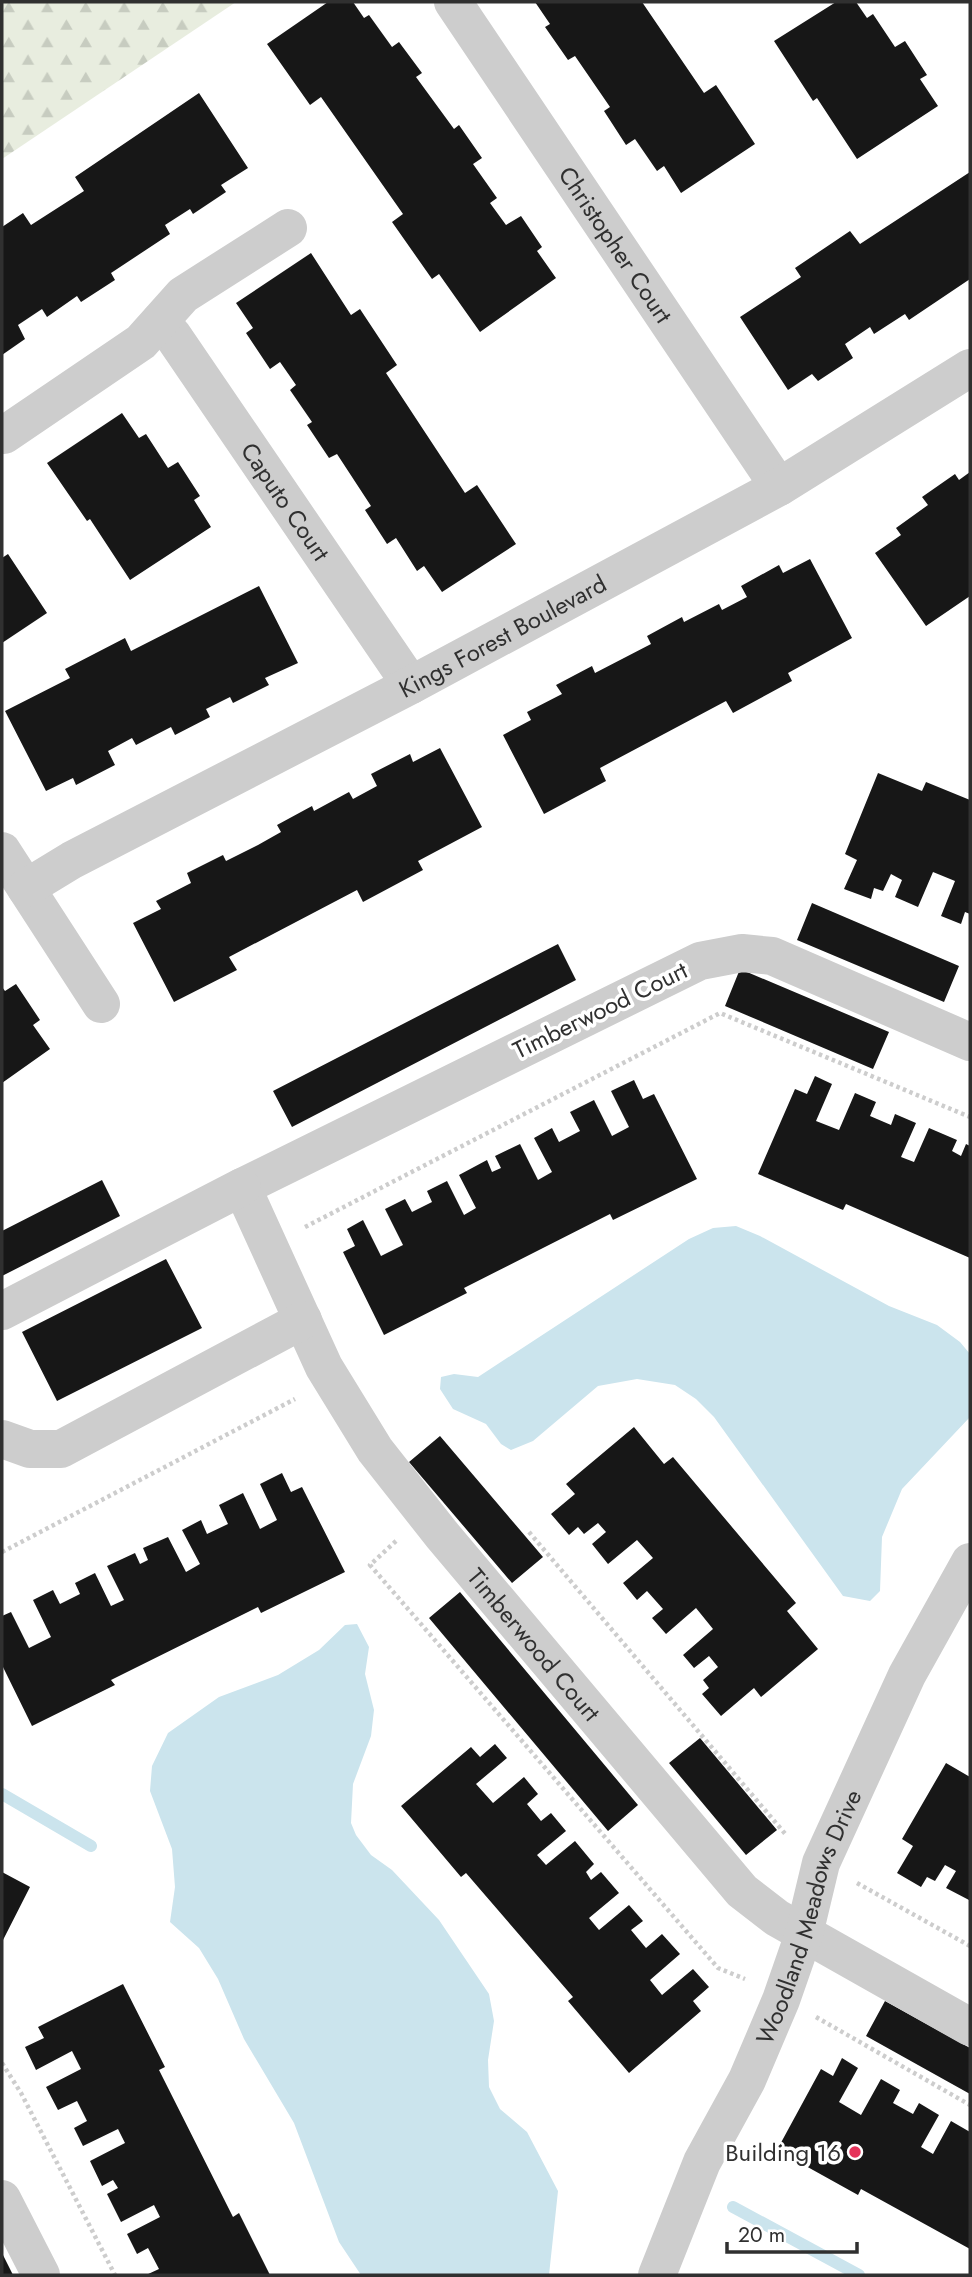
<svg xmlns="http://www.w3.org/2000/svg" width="972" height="2277" font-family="Jost,sans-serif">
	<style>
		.forest { fill: url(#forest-firs) }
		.water { fill: #cbe4ed }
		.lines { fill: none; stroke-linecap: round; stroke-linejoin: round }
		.stream { stroke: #cbe4ed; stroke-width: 12 }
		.building { fill: #171717 }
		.path { stroke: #cdcdcd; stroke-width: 4.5; stroke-dasharray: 3.5 3.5; stroke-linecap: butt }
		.minor { stroke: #cdcdcd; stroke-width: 38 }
		.poi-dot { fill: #e5345b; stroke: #fff; stroke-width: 2.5 }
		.labels { text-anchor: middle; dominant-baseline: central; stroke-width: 7; stroke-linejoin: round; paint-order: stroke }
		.street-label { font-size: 24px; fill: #303030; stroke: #fff }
		.poi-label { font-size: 24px; fill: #303030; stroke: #fff; text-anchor: end }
	</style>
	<defs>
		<pattern id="forest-firs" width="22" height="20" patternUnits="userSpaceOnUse" patternTransform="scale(1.75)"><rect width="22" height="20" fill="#e8eddf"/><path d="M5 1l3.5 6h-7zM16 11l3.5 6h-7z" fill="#c7ccc0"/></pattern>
	</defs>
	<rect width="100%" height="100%" fill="#fff"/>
	<!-- forest -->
	<path class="forest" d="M2,2H236L2,159Z"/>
	<!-- water -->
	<path class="water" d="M736,1226L760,1236L889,1306L937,1325L960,1342L970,1354V1417L902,1489L882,1537L880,1591L870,1601L843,1596L714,1417L696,1399L675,1385L637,1379L598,1386L533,1441L511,1450L501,1444L486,1424L453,1409L440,1389L441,1377L454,1374L478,1377L689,1239L713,1228Z
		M357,1624L369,1647L365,1674L374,1710L371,1736L353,1784L351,1823L356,1835L371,1855L392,1870L439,1920L489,1994L494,2021L488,2060L489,2087L500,2109L527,2132L558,2191L549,2275H361L339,2242L294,2123L244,2039L218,1979L199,1948L170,1922L175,1887L172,1849L150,1791L152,1766L168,1733L219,1697L278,1675L319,1650L345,1625Z"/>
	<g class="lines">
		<!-- stream -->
		<path class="stream" d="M2,1794L91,1846
			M733,2207L859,2275"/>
	</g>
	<!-- building -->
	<path class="building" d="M328,2H353L364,18L369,15L392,47L399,42L422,73L416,77L454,129L459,125L482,158L473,164L497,198L490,203L506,225L521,216L542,247L537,251L556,278L480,332L439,274L432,279L392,222L403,214L321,97L310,105L267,44Z
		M535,2H642L704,93L716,85L755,144L681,193L664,166L657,171L635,139L626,145L604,111L610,107L575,56L568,60L545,27L550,24Z
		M836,2H856L867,18L873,14L895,47L905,41L927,75L920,79L938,106L857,159L817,98L813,101L774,41Z
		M199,93L248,168L221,185L226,192L193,214L190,209L165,225L170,234L111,273L115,280L81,302L77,296L47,317L42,309L18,325L25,339L2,355V227L23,213L31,225L84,191L75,177Z
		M970,172V279L909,320L905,314L874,334L870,327L845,344L853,358L818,381L812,374L788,390L740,317L801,277L795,268L850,231L860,244Z
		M311,253L351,315L360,309L397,365L386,373L465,493L477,485L516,544L442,592L424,566L417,571L396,538L387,544L365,510L371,506L337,454L329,458L307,425L312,422L290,390L296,385L280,362L270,369L246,333L253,328L236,303Z
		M122,413L139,438L146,434L168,468L178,462L200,496L194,500L211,527L130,580L90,519L87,521L47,463Z
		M970,472V596L926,626L875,553L901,535L896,528L928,505L922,497L955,474L959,480Z
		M8,554L47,613L2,643V558Z
		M810,559L852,638L788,673L792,681L733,713L726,701L600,768L606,781L544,814L503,735L531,720L527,712L562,694L556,685L592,666L595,673L651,644L647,636L682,617L684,622L719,604L722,610L747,597L741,586L779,565L783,573Z
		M259,586L298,663L265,678L269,685L233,703L230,697L206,709L210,717L175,735L171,727L136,745L132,738L108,751L115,765L76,785L73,778L46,791L5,711L70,678L65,669L125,638L131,651Z
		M440,748L482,827L418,861L423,870L363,902L357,890L229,957L237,970L174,1002L133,923L161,909L156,901L191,883L187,873L223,855L226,861L258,845L281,832L277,825L312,806L314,811L349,792L353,799L377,786L371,774L410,754L413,762Z
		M878,773L922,791L926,782L970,800V914L965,912L961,924L941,916L955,881L933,872L918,907L895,897L902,880L891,874L883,891L874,888L871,899L844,889L857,860L845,854Z
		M812,903L959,966L944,1002L797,940Z
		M558,944L576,980L292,1127L273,1091Z
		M740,969L889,1032L873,1069L725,1006Z
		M16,984L40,1020L33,1025L50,1049L2,1083V987L5,991Z
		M815,1076L832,1084L816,1121L839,1130L855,1093L876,1102L870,1116L891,1125L895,1114L916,1123L901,1157L914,1162L929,1128L957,1140L952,1151L961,1156L966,1144L970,1146V1258L846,1204L843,1210L758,1174L795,1089L807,1094Z
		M634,1080L643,1099L654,1094L697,1179L613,1220L610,1214L464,1288L467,1293L384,1335L343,1252L355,1246L347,1229L363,1220L381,1256L403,1245L385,1209L405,1199L412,1212L432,1202L427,1191L447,1181L464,1215L476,1208L459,1175L487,1160L492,1172L501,1168L495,1156L520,1144L538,1180L552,1172L534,1138L552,1128L559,1142L580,1131L570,1112L594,1100L612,1136L629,1127L611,1091Z
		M102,1180L120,1216L2,1276V1231Z
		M166,1259L202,1328L57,1401L22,1332Z
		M634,1427L664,1464L673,1457L796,1603L787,1611L818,1649L761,1697L754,1688L721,1716L702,1694L709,1688L703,1680L718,1667L709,1656L694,1668L683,1655L713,1629L696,1608L666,1634L652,1618L663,1609L647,1591L637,1600L623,1583L653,1558L637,1540L608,1564L592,1544L606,1532L598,1523L584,1534L578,1527L569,1535L551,1514L575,1494L566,1484Z
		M440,1436L543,1557L512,1583L409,1462Z
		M282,1473L291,1492L302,1487L345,1572L261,1613L258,1607L111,1680L115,1685L32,1726L2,1665V1616L11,1612L29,1648L51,1637L33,1600L53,1590L60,1604L80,1594L75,1583L95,1573L111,1606L124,1600L107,1566L135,1553L140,1564L148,1560L143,1548L168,1537L186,1572L200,1564L182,1530L201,1520L207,1534L228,1524L219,1505L243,1493L260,1529L277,1520L260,1484Z
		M460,1592L638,1805L608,1831L429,1618Z
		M700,1738L777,1830L746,1855L669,1763Z
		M495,1744L507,1758L476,1784L493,1803L524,1777L538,1794L527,1804L541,1821L551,1813L566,1831L537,1855L546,1865L575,1841L594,1864L586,1872L591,1880L601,1872L619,1893L589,1918L599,1930L629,1905L643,1921L631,1930L646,1948L662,1934L680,1954L650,1980L662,1995L693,1969L709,1987L693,2001L701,2011L629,2073L568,2001L573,1997L466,1873L461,1877L401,1806L471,1747L480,1757Z
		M946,1763L970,1777L969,1900L946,1888L956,1871L945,1865L935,1881L927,1877L921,1887L897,1873L913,1846L902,1839Z
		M2,1872L30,1887L2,1942Z
		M123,1984L165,2067L159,2070L233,2217L239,2213L270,2275H146L159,2269L148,2248L137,2254L127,2234L160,2217L154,2205L121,2222L107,2194L118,2188L113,2180L102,2186L90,2161L125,2143L118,2129L83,2146L74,2128L87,2121L77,2101L58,2110L46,2087L81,2069L72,2051L36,2070L25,2047L44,2038L38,2027Z
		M885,2001L970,2048V2094L866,2036Z
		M842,2058L858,2068L839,2102L861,2115L881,2079L900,2090L893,2103L913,2114L919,2103L939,2115L921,2147L933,2154L951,2121L970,2132V2249L861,2189L858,2195L777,2150L821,2069L833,2076Z
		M2,2253L13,2275H2Z"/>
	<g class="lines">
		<!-- path -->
		<path class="path" d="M305,1227L720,1013L970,1117
			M529,1532L787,1836
			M396,1541L370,1565L718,1968L745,1979
			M2,1552L295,1399
			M857,1883L970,1946
			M816,2017L970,2105
			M2,2063L21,2093L115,2275"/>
		<!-- minor -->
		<g class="minor">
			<path id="s1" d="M453,2L779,487"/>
			<path id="s2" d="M160,321L173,336L411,685"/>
			<path d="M4,435L141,342L183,295L288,228"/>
			<path d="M2,851L101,1004"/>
			<path id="s3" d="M26,888L72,860L411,685L779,487L970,368"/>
			<path id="s4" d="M970,1042L772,956L742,953L700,961L242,1187L324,1367L375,1450L442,1535L742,1891L777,1918L970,2027"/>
			<path d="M2,1311L242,1187"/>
			<path d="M2,1439L30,1449H61L303,1320"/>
			<path d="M2,2199L41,2275"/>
			<path id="s5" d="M657,2275L702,2162L747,2080L781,2000L804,1934L821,1863L907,1675L970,1562"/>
		</g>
	</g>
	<!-- markers -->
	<circle class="poi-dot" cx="855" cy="2152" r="7"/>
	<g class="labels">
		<!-- street labels -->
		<g class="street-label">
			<text stroke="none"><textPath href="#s1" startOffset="292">Christopher Court</textPath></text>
			<text stroke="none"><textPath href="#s2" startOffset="220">Caputo Court</textPath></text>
			<text stroke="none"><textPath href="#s3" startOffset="539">Kings Forest Boulevard</textPath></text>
			<text transform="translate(600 1010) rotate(-26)">Timberwood Court</text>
			<text stroke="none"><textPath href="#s4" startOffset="1346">Timberwood Court</textPath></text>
			<text stroke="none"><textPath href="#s5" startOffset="390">Woodland Meadows Drive</textPath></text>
		</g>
		<!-- poi labels -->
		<g class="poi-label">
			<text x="841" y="2152">Building 16</text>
		</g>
	</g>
	<!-- border -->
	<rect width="972" height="2277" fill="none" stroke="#303030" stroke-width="7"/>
	<!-- scale -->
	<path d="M727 2242v10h130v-10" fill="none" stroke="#303030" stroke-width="3.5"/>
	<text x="738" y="2242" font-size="21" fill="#303030" stroke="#ffffff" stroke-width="5" paint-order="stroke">20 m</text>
</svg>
